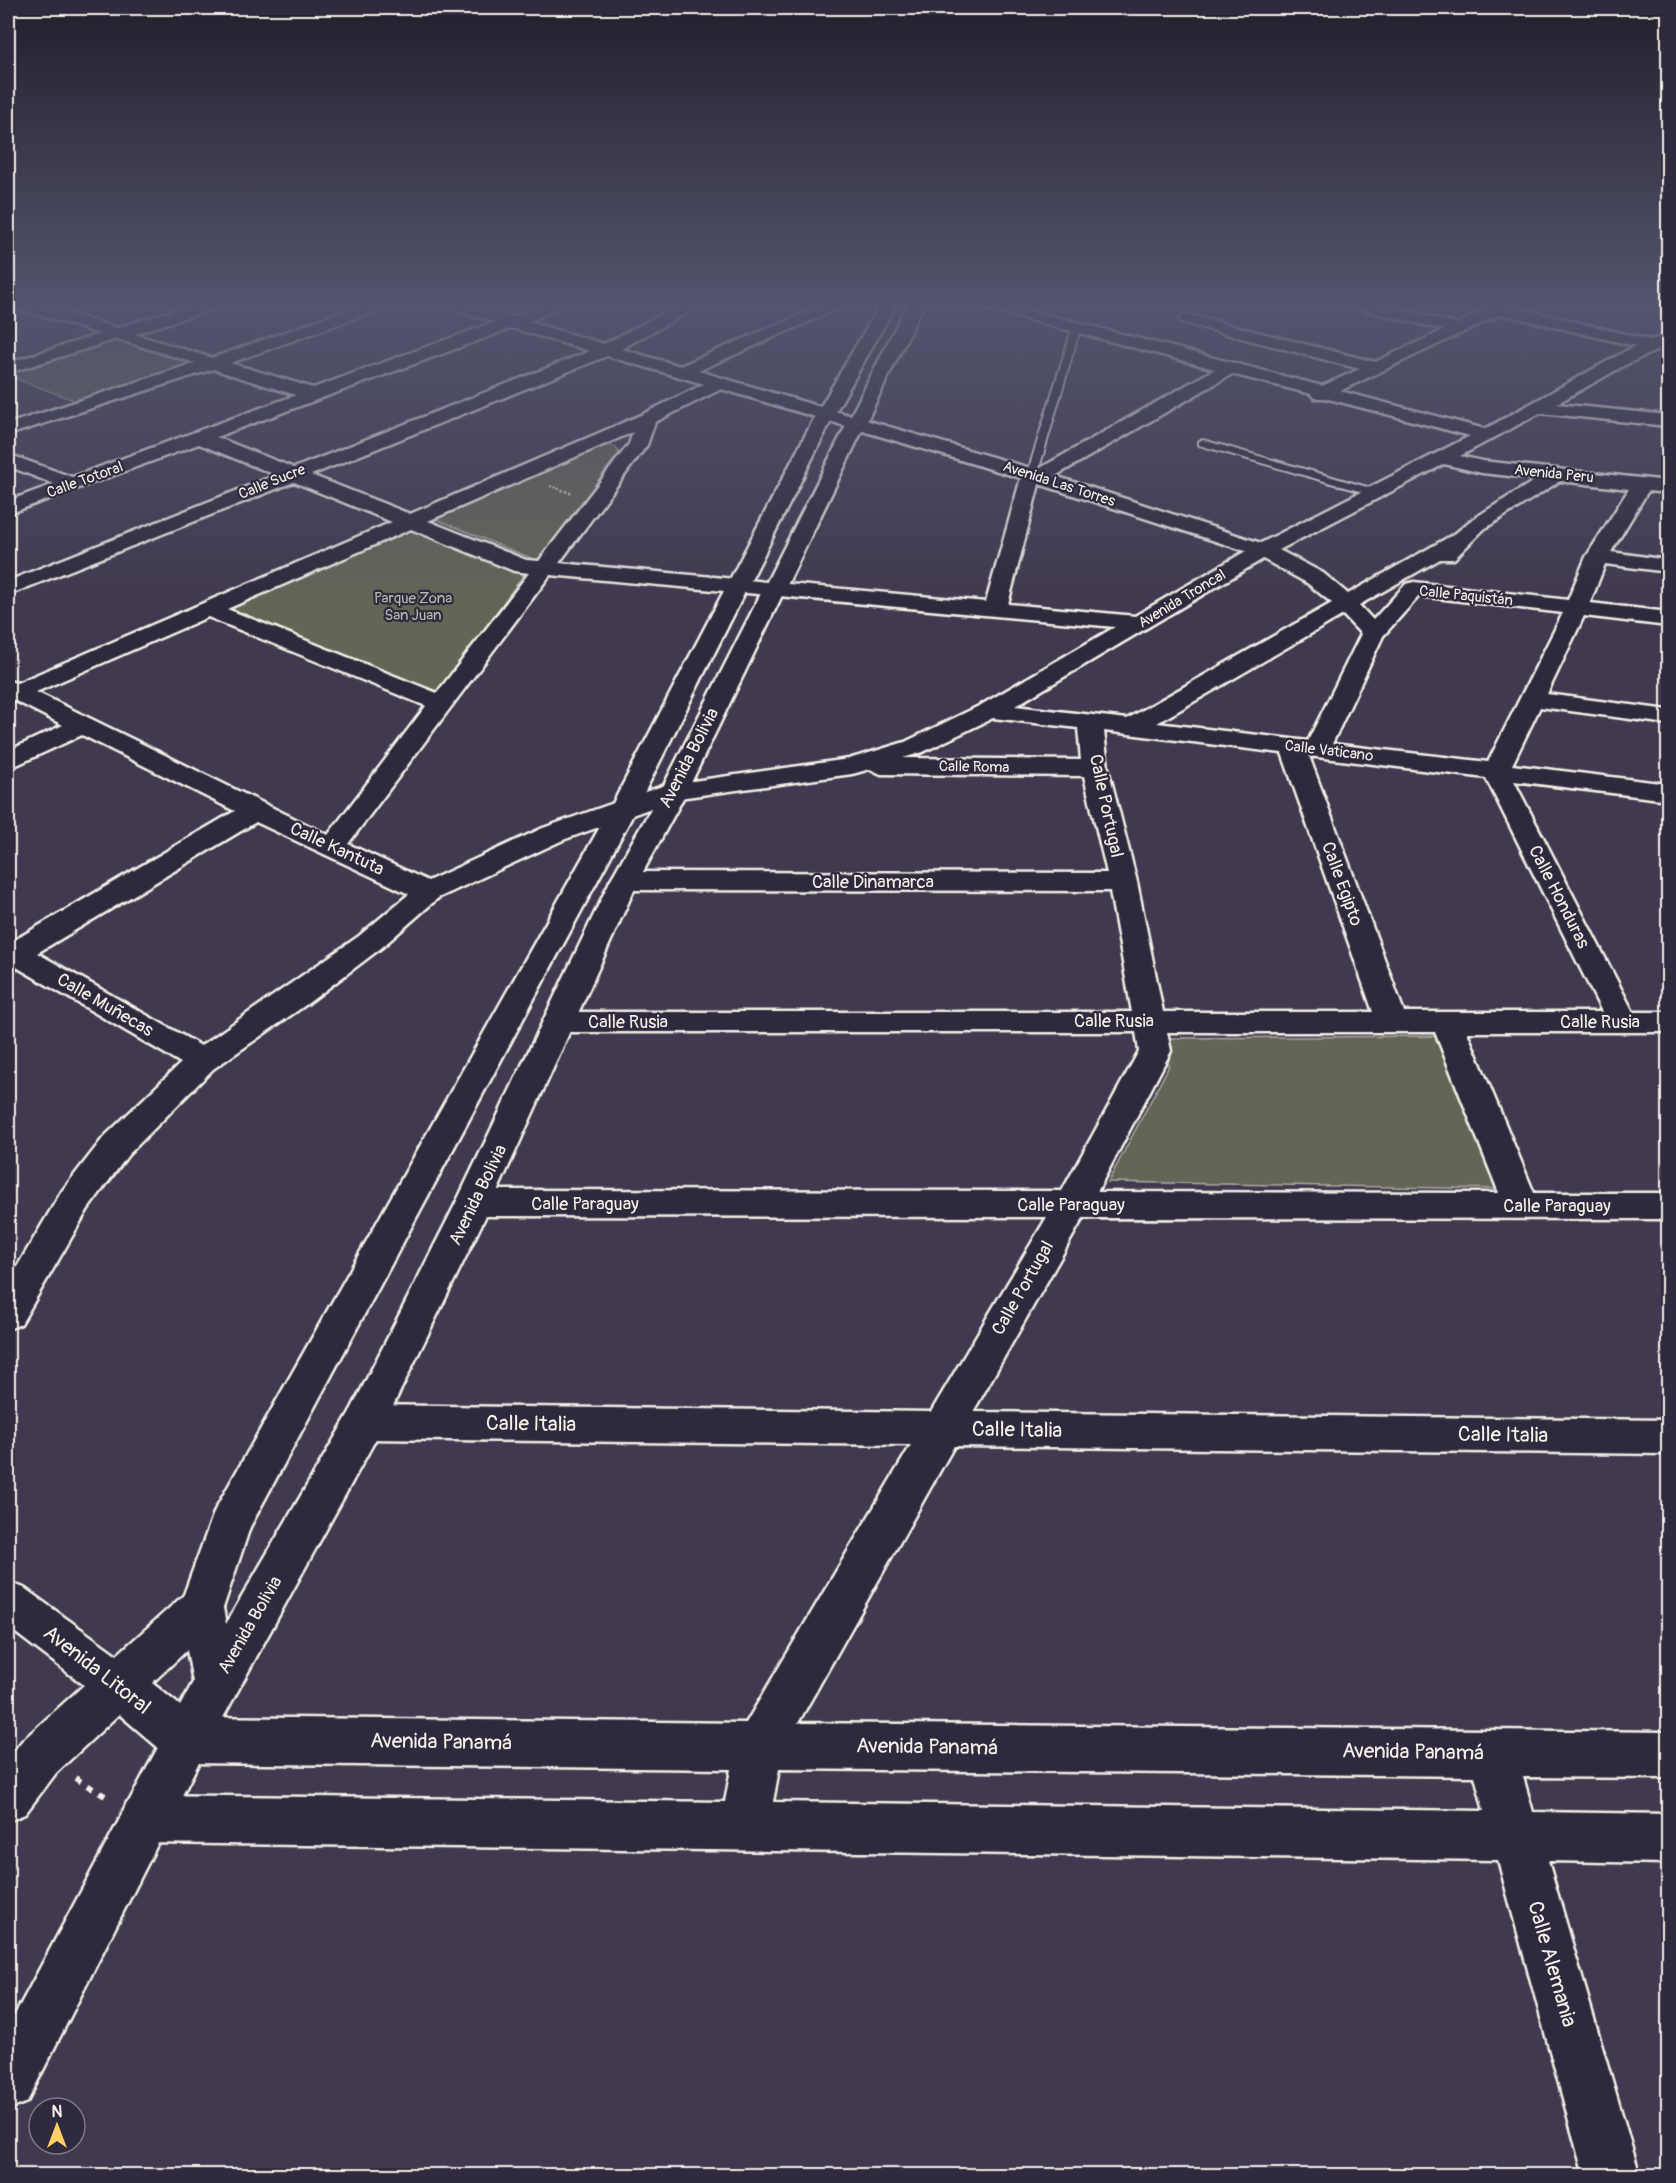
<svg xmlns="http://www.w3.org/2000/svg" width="1676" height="2183" font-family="Pangolin,sans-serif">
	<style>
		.green { fill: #646557; stroke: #acaba0; stroke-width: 1.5 }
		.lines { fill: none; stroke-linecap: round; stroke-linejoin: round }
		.lane-casing { stroke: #f4f1e8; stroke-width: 4 }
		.street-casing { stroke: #f4f1e8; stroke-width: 5 }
		.secondary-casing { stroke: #f4f1e8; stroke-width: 5 }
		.path-far1 { stroke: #f4f1e8; stroke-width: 2; stroke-dasharray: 2 2; stroke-linecap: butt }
		.path { stroke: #f4f1e8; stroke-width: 6; stroke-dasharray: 7 7; stroke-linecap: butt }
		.lane { fill: #2f2a3d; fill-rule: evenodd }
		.street { fill: #2f2a3d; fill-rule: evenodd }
		.secondary { fill: #2f2a3d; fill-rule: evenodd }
		.labels { text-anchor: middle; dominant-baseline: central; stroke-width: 4.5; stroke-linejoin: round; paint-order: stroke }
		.far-street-label { font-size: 15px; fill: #f4f1e8; stroke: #2f2a3d }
		.far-park-label { font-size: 15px; fill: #bab9ae; stroke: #2f2a3d }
		.street-label { font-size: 18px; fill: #f4f1e8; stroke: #2f2a3d }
		.near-street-label { font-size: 21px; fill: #f4f1e8; stroke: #2f2a3d }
	</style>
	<rect width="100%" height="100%" fill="#40394f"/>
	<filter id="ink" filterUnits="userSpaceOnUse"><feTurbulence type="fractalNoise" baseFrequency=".0167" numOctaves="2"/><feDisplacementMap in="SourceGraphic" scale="12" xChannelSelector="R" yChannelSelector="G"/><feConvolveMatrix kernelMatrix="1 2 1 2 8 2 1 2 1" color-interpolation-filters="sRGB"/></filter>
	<g filter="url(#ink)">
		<!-- green -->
		<path class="green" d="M116,339L192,364L79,402L8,376V373Z
			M599,446H615L619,453L538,561L435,519L523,477Z
			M409,528L525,573L438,693L225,610Z
			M1442,1036L1502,1189L1108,1182L1168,1068L1171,1038Z"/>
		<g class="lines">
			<!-- lane casing -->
			<g class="lane-casing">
				<path id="lane" d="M1076,326L1080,329L1037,475L1028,477L1027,475L1072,329Z
					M1203,440L1381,491L1382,493L1373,495L1199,445V441Z"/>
			</g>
			<!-- street casing -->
			<g class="street-casing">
				<path id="street" d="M8,301H28L117,328L204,301H229L227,304L134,334L212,358L372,301H396L394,304L230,363L313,388L495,322L433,304L431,301H457L512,317L552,301H574L529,322L604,344L687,301H708L621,349L680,366L833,301H855L698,371L1037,470L1215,369L969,304L967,301H994L1322,386L1360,369L1181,322L1179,319L1187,314L1375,362L1444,330L1341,304L1339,301H1367L1458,324L1484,310L1471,306L1470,301H1489L1650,340L1668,335V345L1625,365L1556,404L1668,415V426L1540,413L1460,456L1482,461L1668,481V493L1648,491L1611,552L1668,560V572L1605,564L1590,603L1668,612V626L1584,616L1547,694L1668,710V724L1540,707L1512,765L1668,784V800L1514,781L1633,1012H1668V1032H1467L1534,1193H1668V1219L1083,1218L973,1412L1668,1420V1454L954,1446L798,1723L1668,1732V1778L1523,1777L1533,1812L1668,1814V1863L1548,1861L1640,2176H1584L1498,1860L144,1843L127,1836L120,1819L127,1802L144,1795L725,1802L731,1769L185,1763L168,1756L119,1714L56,1773L25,1814L8,1821V1759L22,1741L84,1685L8,1627V1582L24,1588L117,1655L185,1594L201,1588L217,1594L223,1608L217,1622L152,1683L194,1717L746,1723L911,1445L365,1439L351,1434L345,1422L351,1410L365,1405L931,1412L1047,1217L474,1216L461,1212L456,1203L461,1194L474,1190L1062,1191L1139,1051L1136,1032H560L549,1029L544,1022L549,1015L560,1012H1132L1110,891L624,890L614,887L610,881L614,875L624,872L1107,873L1084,776L881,774L870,769L852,774L679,798L563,840L438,898L381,948L307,1004L213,1069L128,1155L88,1209L21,1324L8,1329V1282L62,1191L104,1137L181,1063L13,965L8,966V940L13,941L235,811L82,735L8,769V751L63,725L8,697V681L17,683L392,522L294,482L8,595V581L276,475L199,444L8,514V501L54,484L8,466V454L72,477L296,395L213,369L8,435V424L195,363L117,339L8,373V363L100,334L8,305ZM1501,314L1635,346L1485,429L1340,391ZM512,328L590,351L294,468L216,437ZM607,356L704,384L641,415L410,514L311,475ZM1232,374L1311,394L1314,398H1325L1470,436L1261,543L1055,476ZM721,389L1021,478L986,602L559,563L647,445L655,422ZM633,432L629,444L539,561L526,560L428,521ZM1444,464L1482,473L1537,479L1470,521L1456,533L1348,594L1323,573L1279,550ZM1560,481L1629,489L1586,557L1568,600L1414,582L1406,584L1373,620L1359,605L1440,559H1454L1484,529ZM1039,484L1246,551L1135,616L1008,604ZM411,529L514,571L529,573L437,693L227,609ZM1263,559L1307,583L1332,603L1127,719L1015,706ZM550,575L1115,627L981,705L905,742L849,759L665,785L543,828L428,881L348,844ZM1419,596L1563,613L1488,762L1332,744L1383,636ZM1343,615L1361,634L1308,741L1157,723ZM208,617L426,706L328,835L36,692ZM993,718L1078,728L1081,760L903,758L923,752ZM1104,731L1282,753L1373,1012H1163L1137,882L1108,768ZM1309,756L1486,778L1602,1012H1404ZM256,822L409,894L359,936L201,1046L37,953ZM1167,1032H1435L1499,1193L1097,1192L1171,1051ZM779,1769L1475,1776L1484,1811L773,1802Z"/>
			</g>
			<!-- secondary casing -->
			<g class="secondary-casing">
				<path id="secondary" d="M882,301H898L835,413L636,809L250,1527L223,1608L226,1624L351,1410L456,1203L610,881L661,791L909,301H925L687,791L638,881L492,1203L385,1422L202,1756L27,2102L8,2110V2028L193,1682L179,1608L215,1510L610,809L817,413Z"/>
			</g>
			<!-- path-far1 -->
			<path class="path-far1" d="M550,486L571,493"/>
			<!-- path -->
			<path class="path" d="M75,1778L110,1799"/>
			<!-- lane -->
			<use href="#lane" class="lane"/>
			<!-- street -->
			<use href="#street" class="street"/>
			<!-- secondary -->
			<use href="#secondary" class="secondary"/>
		</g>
	</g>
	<!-- sky -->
	<linearGradient id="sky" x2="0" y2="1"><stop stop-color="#231f2b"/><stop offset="0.5" stop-color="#53546e"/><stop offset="1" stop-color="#53546e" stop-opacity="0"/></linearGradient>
	<rect width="1676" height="607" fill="url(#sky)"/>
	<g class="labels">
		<!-- far-street labels -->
		<g class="far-street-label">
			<text transform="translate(1554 474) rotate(6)">Avenida Peru</text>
			<text transform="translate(85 480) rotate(-20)">Calle Totoral</text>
			<text transform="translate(272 482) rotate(-22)">Calle Sucre</text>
			<text transform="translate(1059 484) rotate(18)">Avenida Las Torres</text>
			<text transform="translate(1466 596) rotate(6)">Calle Paquistán</text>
			<text transform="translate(1182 599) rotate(-31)">Avenida Troncal</text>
			<text transform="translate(1329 751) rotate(7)">Calle Vaticano</text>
			<text transform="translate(974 767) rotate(1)">Calle Roma</text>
		</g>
		<!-- far-park labels -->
		<g class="far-park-label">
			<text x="413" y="598">Parque Zona<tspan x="413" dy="17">San Juan</tspan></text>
		</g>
		<!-- street labels -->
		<g class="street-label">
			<text transform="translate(689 758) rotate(-63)">Avenida Bolivia</text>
			<text transform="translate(1106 806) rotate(78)">Calle Portugal</text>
			<text transform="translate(337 849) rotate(25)">Calle Kantuta</text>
			<text x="873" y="882">Calle Dinamarca</text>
			<text transform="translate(1342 884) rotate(70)">Calle Egipto</text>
			<text transform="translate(1559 897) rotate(63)">Calle Honduras</text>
			<text transform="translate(105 1005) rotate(30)">Calle Muñecas</text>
			<text x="1114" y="1021">Calle Rusia</text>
			<text x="628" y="1022">Calle Rusia</text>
			<text x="1600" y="1022">Calle Rusia</text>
			<text transform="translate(478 1195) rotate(-64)">Avenida Bolivia</text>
			<text x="585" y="1204">Calle Paraguay</text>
			<text x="1071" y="1205">Calle Paraguay</text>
			<text x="1557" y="1206">Calle Paraguay</text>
			<text transform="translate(1023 1288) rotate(-60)">Calle Portugal</text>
			<text transform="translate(250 1625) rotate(-60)">Avenida Bolivia</text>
		</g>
		<!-- near-street labels -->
		<g class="near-street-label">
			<text transform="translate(531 1424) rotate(1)">Calle Italia</text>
			<text transform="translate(1017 1430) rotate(1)">Calle Italia</text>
			<text transform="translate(1503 1435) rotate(1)">Calle Italia</text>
			<text transform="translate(97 1670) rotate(38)">Avenida Litoral</text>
			<text transform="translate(441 1742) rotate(1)">Avenida Panamá</text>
			<text transform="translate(927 1747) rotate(1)">Avenida Panamá</text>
			<text transform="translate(1413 1752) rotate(1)">Avenida Panamá</text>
			<text transform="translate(1552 1964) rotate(74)">Calle Alemania</text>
		</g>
	</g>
	<!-- margin -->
	<rect width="1676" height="2183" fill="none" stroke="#2f2a3d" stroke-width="30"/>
	<rect x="15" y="15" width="1646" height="2153" fill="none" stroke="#f4f1e8" stroke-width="2" filter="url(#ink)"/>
	<!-- north arrow -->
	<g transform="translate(57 2126)"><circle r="28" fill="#2f2a3d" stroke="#7e7a81" stroke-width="1.5"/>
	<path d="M0-4.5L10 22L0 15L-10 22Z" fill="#ffd166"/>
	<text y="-9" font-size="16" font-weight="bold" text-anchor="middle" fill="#f4f1e8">N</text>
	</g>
</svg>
